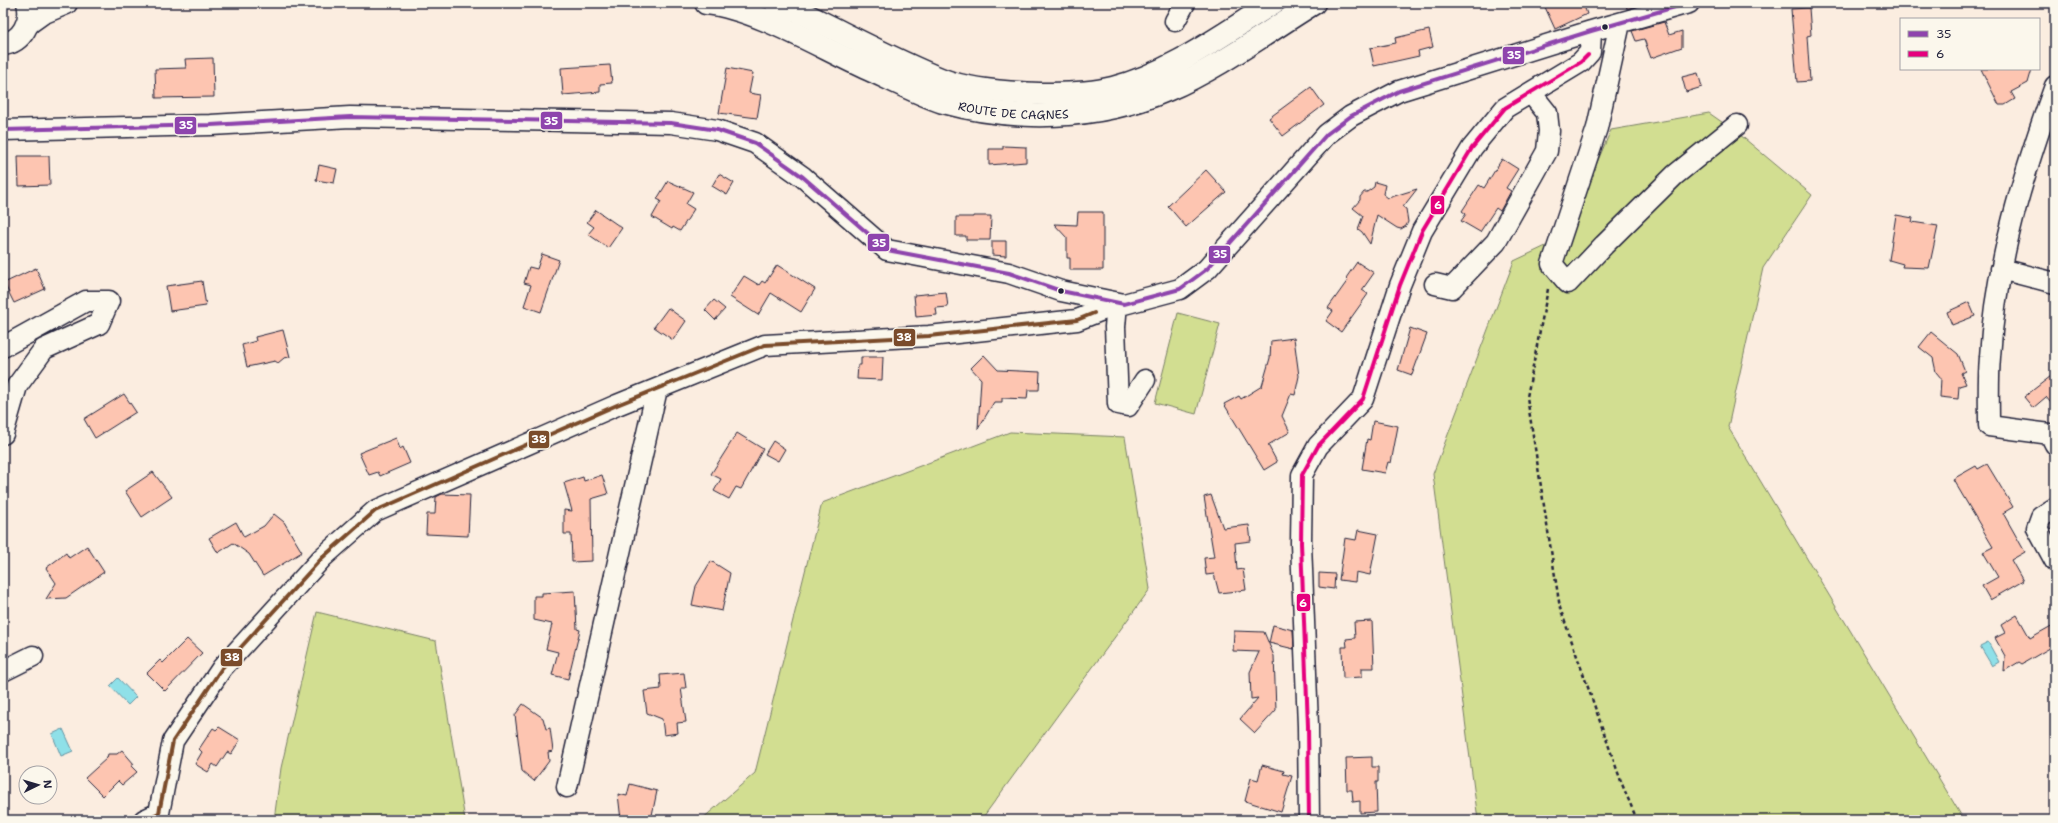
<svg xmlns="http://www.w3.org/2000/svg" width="2058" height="823" font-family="'Shantell Sans',sans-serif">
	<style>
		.green { fill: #d2de91; stroke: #7a8066 }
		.water { fill: #8fe0e8; stroke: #6394a3 }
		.building { fill: #fdc5b1; stroke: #22223b }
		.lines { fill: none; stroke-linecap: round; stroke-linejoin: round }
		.minor-casing { stroke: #22223b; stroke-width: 23 }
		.major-casing { stroke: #22223b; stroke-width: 25 }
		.path { stroke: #22223b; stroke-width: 2.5; stroke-dasharray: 4 3; stroke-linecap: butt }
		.minor { stroke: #fbf7ec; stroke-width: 20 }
		.major { stroke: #fbf7ec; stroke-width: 22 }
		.bus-1-casing { stroke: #fbf7ec; stroke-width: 7 }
		.bus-2-casing { stroke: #fbf7ec; stroke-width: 7 }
		.bus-3-casing { stroke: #fbf7ec; stroke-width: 7 }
		.bus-1 { stroke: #8e44ad; stroke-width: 4 }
		.bus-2 { stroke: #e5007d; stroke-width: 4 }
		.bus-3 { stroke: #7a4b2a; stroke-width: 4 }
		.bus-dot { fill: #22223b; stroke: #fbf7ec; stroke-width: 1.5 }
		.labels { text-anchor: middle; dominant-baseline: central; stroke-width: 3; stroke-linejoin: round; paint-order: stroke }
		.street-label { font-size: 12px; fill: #22223b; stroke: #fbf7ec }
		.line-badge { stroke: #fbf7ec; stroke-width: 1.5 }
		.badge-label { font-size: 11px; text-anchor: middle; font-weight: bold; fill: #fff }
	</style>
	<rect width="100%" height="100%" fill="#fbede0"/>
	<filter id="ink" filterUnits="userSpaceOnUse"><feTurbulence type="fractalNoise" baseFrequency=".025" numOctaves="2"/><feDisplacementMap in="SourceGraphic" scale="8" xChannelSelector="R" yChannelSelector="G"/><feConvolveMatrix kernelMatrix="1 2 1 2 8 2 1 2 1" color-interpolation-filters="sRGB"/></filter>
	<g filter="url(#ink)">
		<!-- green -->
		<path class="green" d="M1709,113L1739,134L1812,195L1763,268L1728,427L1964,820H1478L1433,474L1514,261L1565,237L1611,130Z
			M1178,313L1220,324L1196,414L1155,403Z
			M1010,432L1125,437L1150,589L981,820H701L755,773L822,503Z
			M317,612L436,641L465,820H274L281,768Z"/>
		<!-- water -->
		<path class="water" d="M1988,642L1999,662L1992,666L1980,646Z
			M118,678L136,697L128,705L110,686Z
			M63,729L73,751L61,756L52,734Z"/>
		<!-- building -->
		<path class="building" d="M1554,3H1583L1587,14L1555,29L1545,7Z
			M1626,3H1643V4L1627,9Z
			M1809,8L1811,35L1807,36L1810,81L1797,82L1791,9Z
			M1664,22L1669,35L1682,31V47L1651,58L1644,39L1636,41L1632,31Z
			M1429,30L1433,47L1418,51L1419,56L1374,66L1370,48L1396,43L1395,38Z
			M213,58L214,97L156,98L155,69L186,68L185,59Z
			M610,65L612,83L600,84V92L563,95L561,68Z
			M727,68L753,73L749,93L761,95L757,118L719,113Z
			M1981,69H2032L2028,83L2011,92L2015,99L2005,105H1999Z
			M1698,73L1702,87L1686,92L1682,77Z
			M1311,87L1324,105L1283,136L1269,118Z
			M1003,146L1026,147V162L989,165V149H1003Z
			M18,156H49L50,185L19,186Z
			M1502,159L1518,169L1506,188L1511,191L1500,211L1496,208L1480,232L1461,221L1466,214L1462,211L1479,185L1484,188Z
			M319,165L337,169L334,183L316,180Z
			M1206,170L1226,192L1186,227L1168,206Z
			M719,174L734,183L727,195L712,186Z
			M668,181L693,192L686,204L694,209L680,231L673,227L672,229L652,217L661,201L657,199Z
			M1375,182L1385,185L1383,194L1388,198L1417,189L1403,207L1406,209L1408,222L1406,226L1401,229L1397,228L1377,215L1370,244L1362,232L1358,229L1363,216L1353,208L1360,200V197L1364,192H1367L1374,187Z
			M596,210L622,228L608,248L588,234L594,227L587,222Z
			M1078,212H1103V270H1070V258H1067V238L1054,224L1077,225Z
			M1896,215L1913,218L1912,222L1938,226L1929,268L1902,267L1903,264L1889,260Z
			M973,216H991L990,240H966V236H956V217H973Z
			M992,241H1006V256L992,255Z
			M542,254L559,260L541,312L524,306L531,285L524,283L529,267L537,269Z
			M1357,262L1374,273L1362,290L1368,294L1341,332L1326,321L1333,311L1328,308L1348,280L1346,278Z
			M777,265L815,289L801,312L771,293L758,315L730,297L744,276L759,285L762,281L765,283Z
			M36,268L45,289L14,303L4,283Z
			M202,281L206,306L170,311L166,286Z
			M946,292L948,307L936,308L937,315L916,317L914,295Z
			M714,300L725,309L715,320L705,310Z
			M1969,302L1975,316L1952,325L1947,312Z
			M668,308L686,321L673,340L654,327Z
			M1410,328L1427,334L1412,375L1398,370Z
			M283,330L290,357L284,358L278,363L275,361L247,367L242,345L256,341L255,337Z
			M1931,332L1958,354L1965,371L1961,373L1966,384L1959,386L1958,399L1940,397L1941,378L1936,372L1933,358L1919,347Z
			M1294,338L1299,376L1295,395L1291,394L1282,416L1290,432L1268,445L1277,462L1264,470L1224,404L1239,396L1241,399L1262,386L1270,358L1271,341Z
			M984,355L998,370L1040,372L1039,390H1028L1027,399L1002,398V402H994L978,429L981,379L971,368Z
			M861,357H883L882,380L857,379L858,365H861Z
			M2055,373V408L2046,397L2033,408L2024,397Z
			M124,394L136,412L95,438L84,419Z
			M1373,421L1398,426L1391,463L1388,462L1385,473L1362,469L1367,439L1370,440Z
			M737,433L763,449L741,489L736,487L729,499L714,491L721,479L711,474Z
			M396,438L400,449L403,447L410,463L380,476L378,472L369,475L359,453Z
			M773,441L785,449L778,461L765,454Z
			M1987,464L2013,507L2003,513L2025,552L2011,560L2023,581L1990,600L1982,586L1998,577L1983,552L1993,547L1953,479L1976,466L1978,469Z
			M153,472L172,497L142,517L125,491Z
			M602,475L608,494L591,499L592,561L572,562L571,534H564V510L572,511L564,483L583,477L584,481Z
			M442,494L470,495L468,536L426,534L427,514H435L436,497Z
			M1211,495L1223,528L1249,525L1251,541L1235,543L1237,570L1243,569L1246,590L1219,593L1214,574L1206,575L1204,558L1214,557L1204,497Z
			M274,514L284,522L302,552L263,576L249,554L233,543L218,553L209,538L236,522L244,537L264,526Z
			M1358,530L1378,534L1370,575L1356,572L1355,582L1339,580L1345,538L1356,540Z
			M87,546L104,572L66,598L46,599L56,583L46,568L66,553L69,558Z
			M711,561L730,573L722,611L692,605L696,586Z
			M1319,573L1335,574L1334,589L1319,587Z
			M575,591L577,629L580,630L568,679L552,675L558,652L546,649L552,624L534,620V596H542V593Z
			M2017,615L2030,638L2055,624V645L2022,664L2019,662L2004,671L2005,656L1995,638L2005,633L2001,625Z
			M1372,621L1374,668H1362V677L1343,678L1342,647H1347L1346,639L1355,638L1354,622Z
			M1273,625L1293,630L1294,649L1269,643Z
			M1234,631L1264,632L1274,656L1276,710L1255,733L1240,719L1258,698L1251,699L1250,672L1259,652L1233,651Z
			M187,639L202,653L165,691L147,673L160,660L163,663Z
			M684,673L686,688H681L686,722L677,723L678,733L664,735L662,719L647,713L644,691L661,689L660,675Z
			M523,704L543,718L546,729L550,728L553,751L548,752L549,761L534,781L522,771L515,715Z
			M219,727L240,740L231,754L227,752L217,767L213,764L208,772L195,764L202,752L199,749L213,728L216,730Z
			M122,750L134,764L131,766L137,772L122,785L118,781L103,796L85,778L107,758L108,754H117Z
			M1372,757V767H1378V782H1376L1377,812L1360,813V801L1353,802L1352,790H1347L1346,758Z
			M1262,765L1284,771L1283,774L1292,776L1281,812L1245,801L1251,778L1258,780Z
			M630,784L657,791L651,820H621L618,794L627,796Z"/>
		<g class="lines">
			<!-- minor casing -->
			<g class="minor-casing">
				<path id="minor" d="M1175,21L1185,3
					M1620,23L1597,128L1552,264L1568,283L1604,245L1675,175L1737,125
					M2055,86C2024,171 1995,265 1990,357C1988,380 1989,403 1989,426L2050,434L2055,444
					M3,130L211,125L350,117L671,123L717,130L755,143L803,177L887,250L1009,273L1061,291L1124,304L1180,289L1207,269L1327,134L1351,116L1399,91L1591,31L1689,3
					M2001,269L2055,283
					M1435,284L1452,288L1496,242L1547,151L1549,131L1547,113L1531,93
					M1117,303L1115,327L1118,404L1128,406L1145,380
					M3,347L86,301H109L99,324L44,349L17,386L3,434
					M2055,508L2041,517L2037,528L2055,561
					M3,671L33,656
					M567,787L657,389
					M144,820L159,813L173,741L222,668L322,558L375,511L617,405L765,345L929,336L1077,320L1105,309L1113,302
					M1309,820L1308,726L1301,543L1302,475L1318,446L1363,399L1400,285L1422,231L1472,148L1505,108L1581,62L1590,52L1591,31"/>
			</g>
			<!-- major casing -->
			<g class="major-casing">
				<g id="major">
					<path id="s1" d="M706,3C756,8 821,48 868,69C890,79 921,95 943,102C1015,122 1098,120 1167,90C1217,69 1267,32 1314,3"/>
					<path d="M776,3L798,11C846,34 893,60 943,80C982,95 1072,98 1113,88C1171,73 1223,34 1273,3"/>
					<path d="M28,23L42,13L66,3"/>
					<path d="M3,44C22,42 33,21 28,3"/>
				</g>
			</g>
			<!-- path -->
			<path class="path" d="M1548,289L1527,397L1560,608L1622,784L1637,820"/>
			<!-- minor -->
			<use href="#minor" class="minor"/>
			<!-- major -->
			<use href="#major" class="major"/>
			<!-- bus-1 casing -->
			<g class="bus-1-casing">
				<path id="bus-1" d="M3,130L211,125L350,117L671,123L717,130L755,143L803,177L887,250L1009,273L1061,291L1124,304L1180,289L1207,269L1327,134L1351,116L1399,91L1591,31L1689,3"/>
			</g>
			<!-- bus-2 casing -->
			<g class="bus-2-casing">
				<path id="bus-2" d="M1309,820L1308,726L1301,543L1302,475L1318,446L1363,399L1400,285L1422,231L1472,148L1505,108L1581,62L1588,55"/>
			</g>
			<!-- bus-3 casing -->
			<g class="bus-3-casing">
				<path id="bus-3" d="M144,820L159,813L173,741L222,668L322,558L375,511L617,405L765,345L929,336L1077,320L1094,313"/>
			</g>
			<!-- bus-1 -->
			<use href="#bus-1" class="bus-1"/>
			<!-- bus-2 -->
			<use href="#bus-2" class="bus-2"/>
			<!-- bus-3 -->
			<use href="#bus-3" class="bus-3"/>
		</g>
	</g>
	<!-- markers -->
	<g class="bus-dot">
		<circle cx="1605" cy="27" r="3.5"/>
		<circle cx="1061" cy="291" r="3.5"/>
	</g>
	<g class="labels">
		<!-- street labels -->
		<g class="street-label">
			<text stroke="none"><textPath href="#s1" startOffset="329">ROUTE DE CAGNES</textPath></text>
		</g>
	</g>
	<g class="line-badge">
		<rect x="1502" y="46" width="23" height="19" rx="4" fill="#8e44ad"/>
		<rect x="540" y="111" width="23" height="19" rx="4" fill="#8e44ad"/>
		<rect x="174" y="116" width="23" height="19" rx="4" fill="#8e44ad"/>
		<rect x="1430" y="195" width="15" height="20" rx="4" fill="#e5007d"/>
		<rect x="867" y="233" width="23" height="19" rx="4" fill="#8e44ad"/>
		<rect x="1208" y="245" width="23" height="19" rx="4" fill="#8e44ad"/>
		<rect x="893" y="328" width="23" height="19" rx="4" fill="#7a4b2a"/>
		<rect x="528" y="430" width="22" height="19" rx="4" fill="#7a4b2a"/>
		<rect x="1296" y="593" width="15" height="19" rx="4" fill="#e5007d"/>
		<rect x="220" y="648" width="23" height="19" rx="4" fill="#7a4b2a"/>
	</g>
	<g class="badge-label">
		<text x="1514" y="59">35</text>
		<text x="551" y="125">35</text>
		<text x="186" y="129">35</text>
		<text x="1438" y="209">6</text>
		<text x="879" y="247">35</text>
		<text x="1220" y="258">35</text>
		<text x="904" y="341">38</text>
		<text x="539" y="443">38</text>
		<text x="1303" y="607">6</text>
		<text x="232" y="661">38</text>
	</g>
	<!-- margin -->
	<rect width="2058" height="823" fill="none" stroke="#fbf7ec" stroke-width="16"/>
	<rect x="8" y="8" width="2042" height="807" fill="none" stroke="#22223b" stroke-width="1.5" filter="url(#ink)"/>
	<!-- legend -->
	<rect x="1900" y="18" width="140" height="52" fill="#fbf7ec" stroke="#a4a2a5"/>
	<rect x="1908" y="31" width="20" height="6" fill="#8e44ad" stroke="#a4a2a5"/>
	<text x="1936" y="38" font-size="12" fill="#22223b">35</text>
	<rect x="1908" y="51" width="20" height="6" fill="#e5007d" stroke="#a4a2a5"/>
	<text x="1936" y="58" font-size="12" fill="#22223b">6</text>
	<!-- north arrow -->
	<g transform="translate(38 785) rotate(85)"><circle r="19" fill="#fbf7ec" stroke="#a4a2a5"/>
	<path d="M0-3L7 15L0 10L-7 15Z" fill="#22223b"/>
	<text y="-6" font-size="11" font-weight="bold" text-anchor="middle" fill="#22223b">N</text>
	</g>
</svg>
